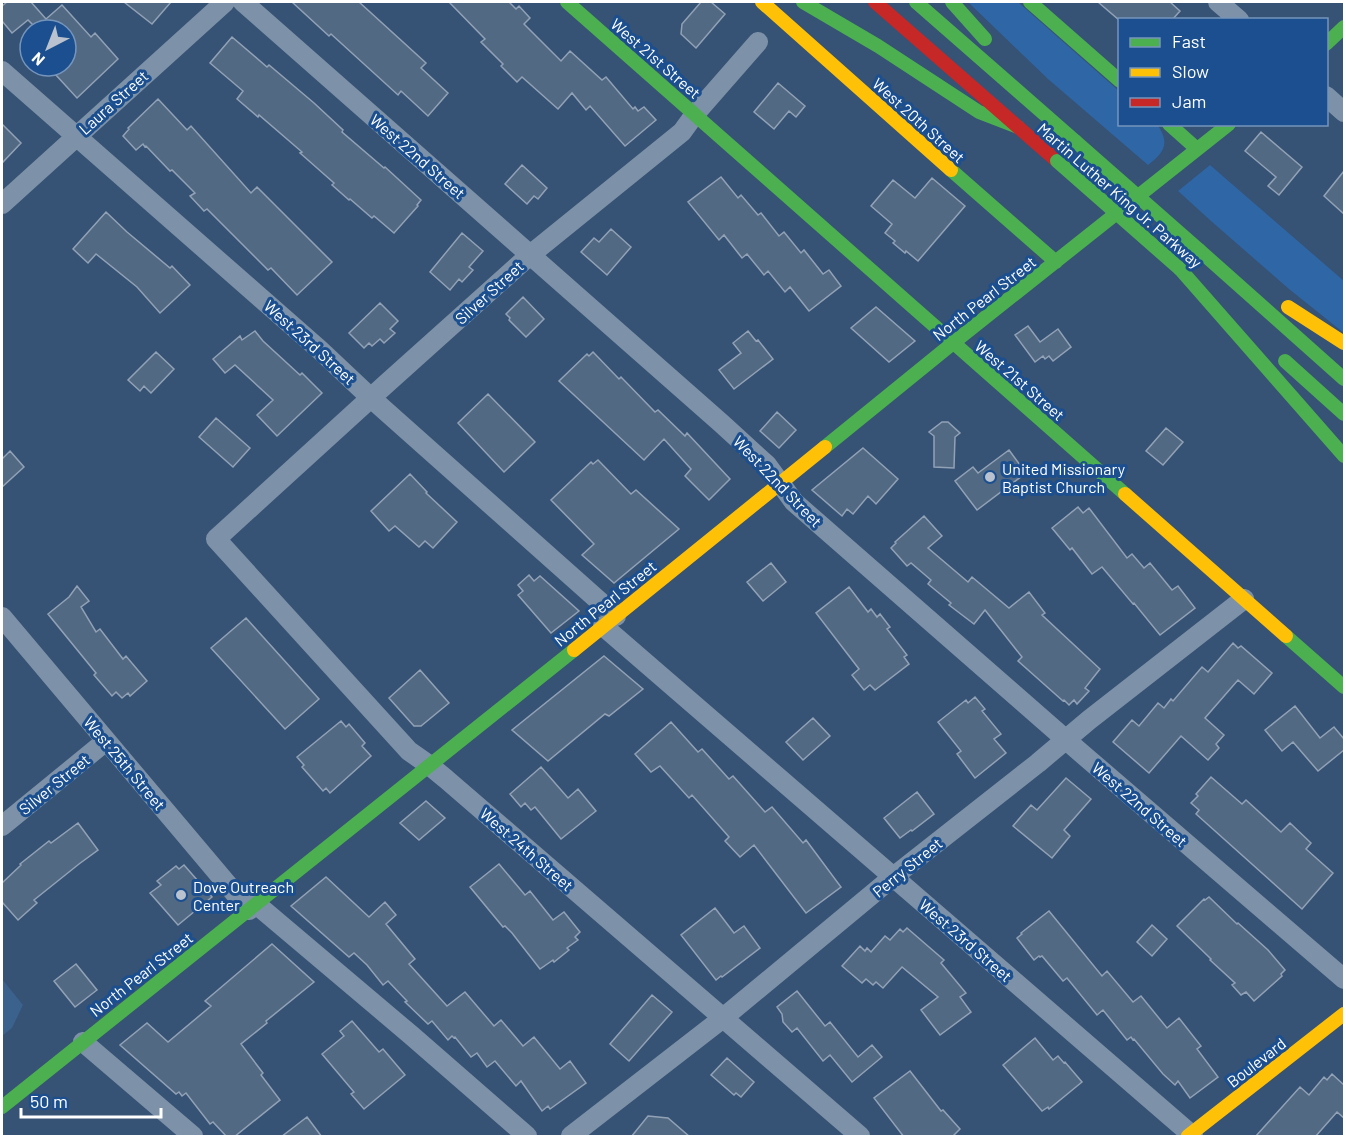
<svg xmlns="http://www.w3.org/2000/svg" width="1346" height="1138" font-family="Barlow,sans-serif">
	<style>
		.green { fill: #2f66a5 }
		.water { fill: #3b618d }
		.building { fill: #526984; stroke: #92a2b6; stroke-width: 1.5 }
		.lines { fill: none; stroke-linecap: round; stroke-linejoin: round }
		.street { stroke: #7d92a8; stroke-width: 20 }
		.fast { stroke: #4caf50; stroke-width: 14 }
		.slow { stroke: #ffc107; stroke-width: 14 }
		.jam { stroke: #c62828; stroke-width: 14 }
		.fast-bridge { stroke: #4caf50; stroke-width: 14 }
		.poi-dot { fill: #b9c2ce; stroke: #1b4f8f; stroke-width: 2 }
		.labels { text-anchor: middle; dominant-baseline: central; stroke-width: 6; stroke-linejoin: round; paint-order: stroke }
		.street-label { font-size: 16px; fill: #fff; stroke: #1b4f8f }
		.poi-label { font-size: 16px; fill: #fff; stroke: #1b4f8f; text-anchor: start }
	</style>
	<rect width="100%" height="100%" fill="#365274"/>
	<!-- green -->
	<path class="green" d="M968,2H1018L1119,91L1120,124H1157C1170,143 1165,152 1148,165L1048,79Z
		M1210,165L1344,281V333L1289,289L1211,221L1178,191Z"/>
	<!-- water -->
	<path class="water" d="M2,979L23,1005L12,1028L2,1036Z"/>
	<!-- building -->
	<path class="building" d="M7,2H31L46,19L62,5L91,37L95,33L118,59L77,98L55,74L64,66H66V64L70,60L66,56V30H34L36,28L28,20L12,33L2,21V6Z
		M124,2H171L152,24Z
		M292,2H359L426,63L421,68L448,93L428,116L401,91L398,95L331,34L329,36Z
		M449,2H509L516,9L519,6L530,18L524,24L561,61L570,51L602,80L606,77L633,109L635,107L638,111L644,107L656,120L625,146L590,106L586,110L572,93L558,109L522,77L517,82L501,66L503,64L481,42L485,39Z
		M701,2H711L725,14L696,48L681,34L682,24Z
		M1098,2H1170L1180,11L1172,20H1119Z
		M232,37L267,67L269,65L314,103L343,130L342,132L384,168L385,167L421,200L417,205L418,206L394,233L374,216L372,218L350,199L349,200L332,185L334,183L300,153L302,152L259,115L258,117L237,99L243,91L210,63Z
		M778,83L805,106L796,117L789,111L774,129L754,112Z
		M158,99L187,130L191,126L251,193L257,187L332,262L297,295L271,268L268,270L207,209L204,211L190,196L195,193L172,170L170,171L146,146L145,147L143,144L136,150L123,136L129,129L128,128Z
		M2,124L21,143L2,163Z
		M1261,132L1302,167L1279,195L1268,186L1276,177L1245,151Z
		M522,165L547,188L538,199L534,196L527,204L505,184Z
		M1344,171V214L1324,196Z
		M721,177L738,198L741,195L758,215L761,213L779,236L784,232L801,253L804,250L823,274L829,270L841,286L809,311L790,287L785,292L768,271L764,275L747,254L742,258L724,235L719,240L688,202Z
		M932,178L965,206L918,261L906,251L905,253L893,243L895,241L885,233L892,224L871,206L893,180L915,198Z
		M106,212L127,232L170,268L172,266L190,285L160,313L137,287L96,254L88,263L73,249Z
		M611,229L631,247L607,275L581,252L594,238L599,242Z
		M462,233L483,251L469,267L473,270L462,282L459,279L450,290L430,272Z
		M523,297L544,319L526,337L509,320L510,318L506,314Z
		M380,303L398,321L390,329L395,333L384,343L380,339L372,346L369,343L364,348L349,333Z
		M876,307L915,341L889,362L851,328Z
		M1028,326L1040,342L1058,329L1071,347L1053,361L1049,356L1045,359L1043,356L1035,362L1015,335Z
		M255,331L263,341L300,375L302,373L322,393L277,436L257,415L273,400L235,365L225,373L213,359L240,336L242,340Z
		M748,331L756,341L758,340L773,359L734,389L719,370L741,353L733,343Z
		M156,352L174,369L151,393L144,386L140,391L128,380Z
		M593,352L619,379L621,377L655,412L658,410L685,436L687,433L730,479L709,500L685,476L691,469L664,439L644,460L559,381L587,354L589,356Z
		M488,394L535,442L504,472L458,423Z
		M777,412L796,430L779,448L760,431Z
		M216,418L250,448L233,467L199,437Z
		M942,422H948L960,433L955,437L954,468L934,467V436L929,432Z
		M1166,428L1183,442L1163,465L1146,451Z
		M863,448L898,479L876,504L868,496L853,514L847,509L842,516L812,490Z
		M1009,450L1026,473L977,510L955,481L973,467L978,473Z
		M10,451L24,467L2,487V459Z
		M598,460L631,494L636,490L679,529L614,583L582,555L594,544L551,500L591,462L593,464Z
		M410,474L427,492L426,493L457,522L433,548L425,541L419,547L395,526L389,531L371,511Z
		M1078,507L1083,513L1089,508L1127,558L1132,554L1144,568L1150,563L1172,590L1178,586L1195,608L1160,635L1134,603L1133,604L1102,567L1092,574L1072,548L1070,550L1052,528Z
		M924,516L942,536L928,548L968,582L972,577L1009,608L1029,592L1045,613L1042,615L1100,669L1085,688L1089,691L1077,704L1074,700L1069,705L1064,700L1063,701L1018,661L1022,657L985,610L974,624L949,605L951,603L928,584L931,580L911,563L907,566L891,548L896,543L895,542Z
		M771,563L786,582L763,601L747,582Z
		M529,575L534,581L540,576L579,611L551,633L518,595L523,591L518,585Z
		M77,586L89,601L81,607L96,632L100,629L123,659L126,656L147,681L130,696L128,693L122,698L116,692L112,696L94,675L96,673L48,614L69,597Z
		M849,587L868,612L871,609L877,617L880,614L890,627L887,629L907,655L904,657L909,664L875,690L870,685L864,690L852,675L859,669L816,613Z
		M246,618L319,699L285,729L211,648Z
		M1233,643L1238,648L1241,646L1272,673L1254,694L1238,680L1205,718L1224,735L1216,744L1219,748L1208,760L1181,736L1149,773L1113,742L1132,720L1139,726L1158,703L1164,708L1171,699L1173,701L1202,667L1208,672Z
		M604,656L643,689L609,716L605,714L548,761L512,730Z
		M420,670L449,703L421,726H414L389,698Z
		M975,697L985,709L982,711L1001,734L994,739L1006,753L975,778L957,754L961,751L938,722L966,700L968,703Z
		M1295,706L1320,738L1334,727L1344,739V750L1318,771L1293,742L1282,751L1265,730Z
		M813,718L830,736L803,760L786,742Z
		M341,721L346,727L349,724L365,743L362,746L371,756L330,793L326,788L323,791L302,767L304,765L297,757Z
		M671,722L698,752L702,749L729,779L733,776L765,812L772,807L803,843L806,840L841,887L806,913L754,845L740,857L725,841L729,837L692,795L689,798L660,766L651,772L635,754Z
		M541,767L568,798L578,789L596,811L561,839L535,807L531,810L525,803L521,807L510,794Z
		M1211,777L1242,804L1246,800L1281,832L1290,823L1311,843L1306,849L1333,873L1302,909L1196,814L1199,810L1191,803L1198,796L1196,794Z
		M1066,778L1091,799L1064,830L1070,836L1052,858L1013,826L1031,805L1037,810Z
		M917,792L934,814L912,831L911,830L900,838L884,818Z
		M426,801L445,818L419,840L400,823Z
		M78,823L98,850L79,864L34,900L37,903L18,920L2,902V883L21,865L20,864L49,841L51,843Z
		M499,864L525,895L530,891L553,920L564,912L580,932L575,937L578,940L567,948L569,950L554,962L553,960L540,969L512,933L505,926L503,927L470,887Z
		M184,865L212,897L178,925L150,893L161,885L157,881L176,866L179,869Z
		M326,877L369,917L385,902L396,915L386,924L415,959L409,964L447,1006L465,992L494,1026L501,1020L523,1046L534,1037L560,1069L570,1061L586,1083L550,1109L548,1106L542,1111L521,1081L516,1086L495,1061L487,1067L477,1053L471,1057L455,1037L454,1038L452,1036L448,1040L432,1021L428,1024L405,1002L407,1001L388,981L383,985L367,965L354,953L349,957L291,906Z
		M1209,897L1237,924L1238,923L1268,950L1285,970L1281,974L1282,976L1254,1001L1246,992L1241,995L1232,985L1235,983L1210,960L1211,959L1177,926L1204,899L1205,900Z
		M715,908L734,933L744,926L760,948L722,977L721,976L716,980L681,935Z
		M1049,911L1102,976L1107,971L1133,1002L1141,996L1167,1028L1179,1018L1201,1046L1197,1049L1218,1077L1190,1098L1178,1081L1175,1085L1163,1074L1134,1039L1133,1040L1131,1037L1127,1040L1103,1010L1097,1015L1067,978L1063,981L1042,956L1040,957L1039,956L1034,960L1017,938L1022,934L1021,933Z
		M1152,925L1167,939L1152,956L1137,942Z
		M907,928L944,960L941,963L966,993L960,997L971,1012L940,1035L921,1010L938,997L902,967L883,988L876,982L873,985L866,979L862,983L842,966L860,946L865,951L867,948L871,952L885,936L890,940L900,929L903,932Z
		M272,944L314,982L266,1021L267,1023L241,1044L263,1073L261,1075L280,1100L234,1137H227L213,1122L210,1124L186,1093L182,1096L179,1092L176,1094L120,1045L147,1023L168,1042L211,1006L205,1001Z
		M76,964L97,990L75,1007L54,981Z
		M797,991L825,1026L830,1022L858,1057L872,1045L882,1057L852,1082L830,1055L823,1061L797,1028L792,1032L783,1022L782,1014L777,1007Z
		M652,995L672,1012L629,1061L610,1044Z
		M352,1021L379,1052L383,1049L405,1075L364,1109L351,1094L354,1092L322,1054L344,1036L340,1031Z
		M1035,1038L1053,1060L1058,1056L1064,1063L1065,1062L1082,1082L1049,1109L1048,1107L1042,1111L1003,1065Z
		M727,1058L754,1082L741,1097L736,1093L734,1095L711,1075Z
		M910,1071L941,1111L943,1110L960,1129L952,1137H904L874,1098Z
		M1332,1074L1344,1085V1118L1337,1112L1315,1137H1255L1300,1087L1309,1095L1324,1077L1327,1080Z
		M648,1116L668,1118L690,1137H631Z
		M307,1117L322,1137H281Z"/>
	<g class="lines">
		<!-- street -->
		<path class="street" d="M243,2L721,423L767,465L794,502L1080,752L1344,979
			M1218,2L1239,20
			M758,42L695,114L682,132L530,255L385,385L216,539L409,751L429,765L446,779L860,1136
			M2,71L320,350L371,398L616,616
			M1326,96L1344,112
			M2,204L225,2
			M2,617L249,910
			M603,626L1193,1136
			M2,826L106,741
			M256,904L411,1035L527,1136
			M83,1042L193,1136
			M571,1136L723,1018L893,877L1038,763L1089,720L1244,599"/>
		<!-- fast -->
		<path class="fast" d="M567,2L1125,494
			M803,2L878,46L979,112L1018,127
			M916,2L1075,141
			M952,2L985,39
			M1030,2L1120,81
			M1326,44L1344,27
			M1169,124L1197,149
			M951,170L1056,262
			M1199,250L1344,379
			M1180,269L1344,456
			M1285,361L1344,414
			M825,447L953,343L1229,124
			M1286,636L1344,687
			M2,1107L574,650"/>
		<!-- slow -->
		<path class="slow" d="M762,2L951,170
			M1288,307L1344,343
			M1125,494L1286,636
			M574,650L825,447
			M1188,1136L1344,1014"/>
		<!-- jam -->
		<path class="jam" d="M875,2L1057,161"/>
		<!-- fast-bridge -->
		<path class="fast-bridge" d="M1075,141L1199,250
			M1057,161L1180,269"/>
	</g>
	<!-- markers -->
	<g class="poi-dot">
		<circle cx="990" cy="477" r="6"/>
		<circle cx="181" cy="895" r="6"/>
	</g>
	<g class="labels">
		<!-- street labels -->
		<g class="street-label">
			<text transform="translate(656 58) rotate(41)">West 21st Street</text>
			<text transform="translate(113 102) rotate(-42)">Laura Street</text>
			<text transform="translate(919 120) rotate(42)">West 20th Street</text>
			<text transform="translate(418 156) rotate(41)">West 22nd Street</text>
			<text transform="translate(1120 195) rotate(41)">Martin Luther King Jr. Parkway</text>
			<text transform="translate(489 292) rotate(-42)">Silver Street</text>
			<text transform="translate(984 298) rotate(-38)">North Pearl Street</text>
			<text transform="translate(310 342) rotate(42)">West 23rd Street</text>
			<text transform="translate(1020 380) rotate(41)">West 21st Street</text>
			<text transform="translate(778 481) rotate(46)">West 22nd Street</text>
			<text transform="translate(605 603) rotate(-39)">North Pearl Street</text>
			<text transform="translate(125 763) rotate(50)">West 25th Street</text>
			<text transform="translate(54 784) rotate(-39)">Silver Street</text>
			<text transform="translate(1140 804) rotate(41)">West 22nd Street</text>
			<text transform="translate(527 849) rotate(41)">West 24th Street</text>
			<text transform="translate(907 867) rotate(-39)">Perry Street</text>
			<text transform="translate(966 940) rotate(41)">West 23rd Street</text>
			<text transform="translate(141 974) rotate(-38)">North Pearl Street</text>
			<text transform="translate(1256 1062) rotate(-38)">Boulevard</text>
		</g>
		<!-- poi labels -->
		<g class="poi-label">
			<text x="1002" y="468">United Missionary<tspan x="1002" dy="18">Baptist Church</tspan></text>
			<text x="193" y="886">Dove Outreach<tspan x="193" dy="18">Center</tspan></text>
		</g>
	</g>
	<!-- border -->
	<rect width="1346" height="1138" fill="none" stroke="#ffffff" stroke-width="6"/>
	<!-- legend -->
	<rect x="1118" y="18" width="210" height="108" fill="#1b4f8f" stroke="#7695bc" stroke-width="1.5"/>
	<rect x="1130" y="38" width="30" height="9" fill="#4caf50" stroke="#7695bc" stroke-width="1.5"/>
	<text x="1172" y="48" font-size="18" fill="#ffffff">Fast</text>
	<rect x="1130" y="68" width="30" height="9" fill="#ffc107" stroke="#7695bc" stroke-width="1.5"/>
	<text x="1172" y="78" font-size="18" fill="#ffffff">Slow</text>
	<rect x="1130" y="98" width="30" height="9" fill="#c62828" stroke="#7695bc" stroke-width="1.5"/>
	<text x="1172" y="108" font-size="18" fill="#ffffff">Jam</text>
	<!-- north arrow -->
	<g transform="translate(48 48) rotate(222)"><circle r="28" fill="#1b4f8f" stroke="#7695bc" stroke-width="1.5"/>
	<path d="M0-4.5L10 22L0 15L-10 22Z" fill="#b9c2ce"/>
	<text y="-9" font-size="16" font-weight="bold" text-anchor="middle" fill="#ffffff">N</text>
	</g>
	<!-- scale -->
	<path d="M21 1108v9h140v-9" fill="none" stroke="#ffffff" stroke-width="3"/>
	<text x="30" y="1108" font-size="18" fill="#ffffff" stroke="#1b4f8f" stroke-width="4.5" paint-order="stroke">50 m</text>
</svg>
